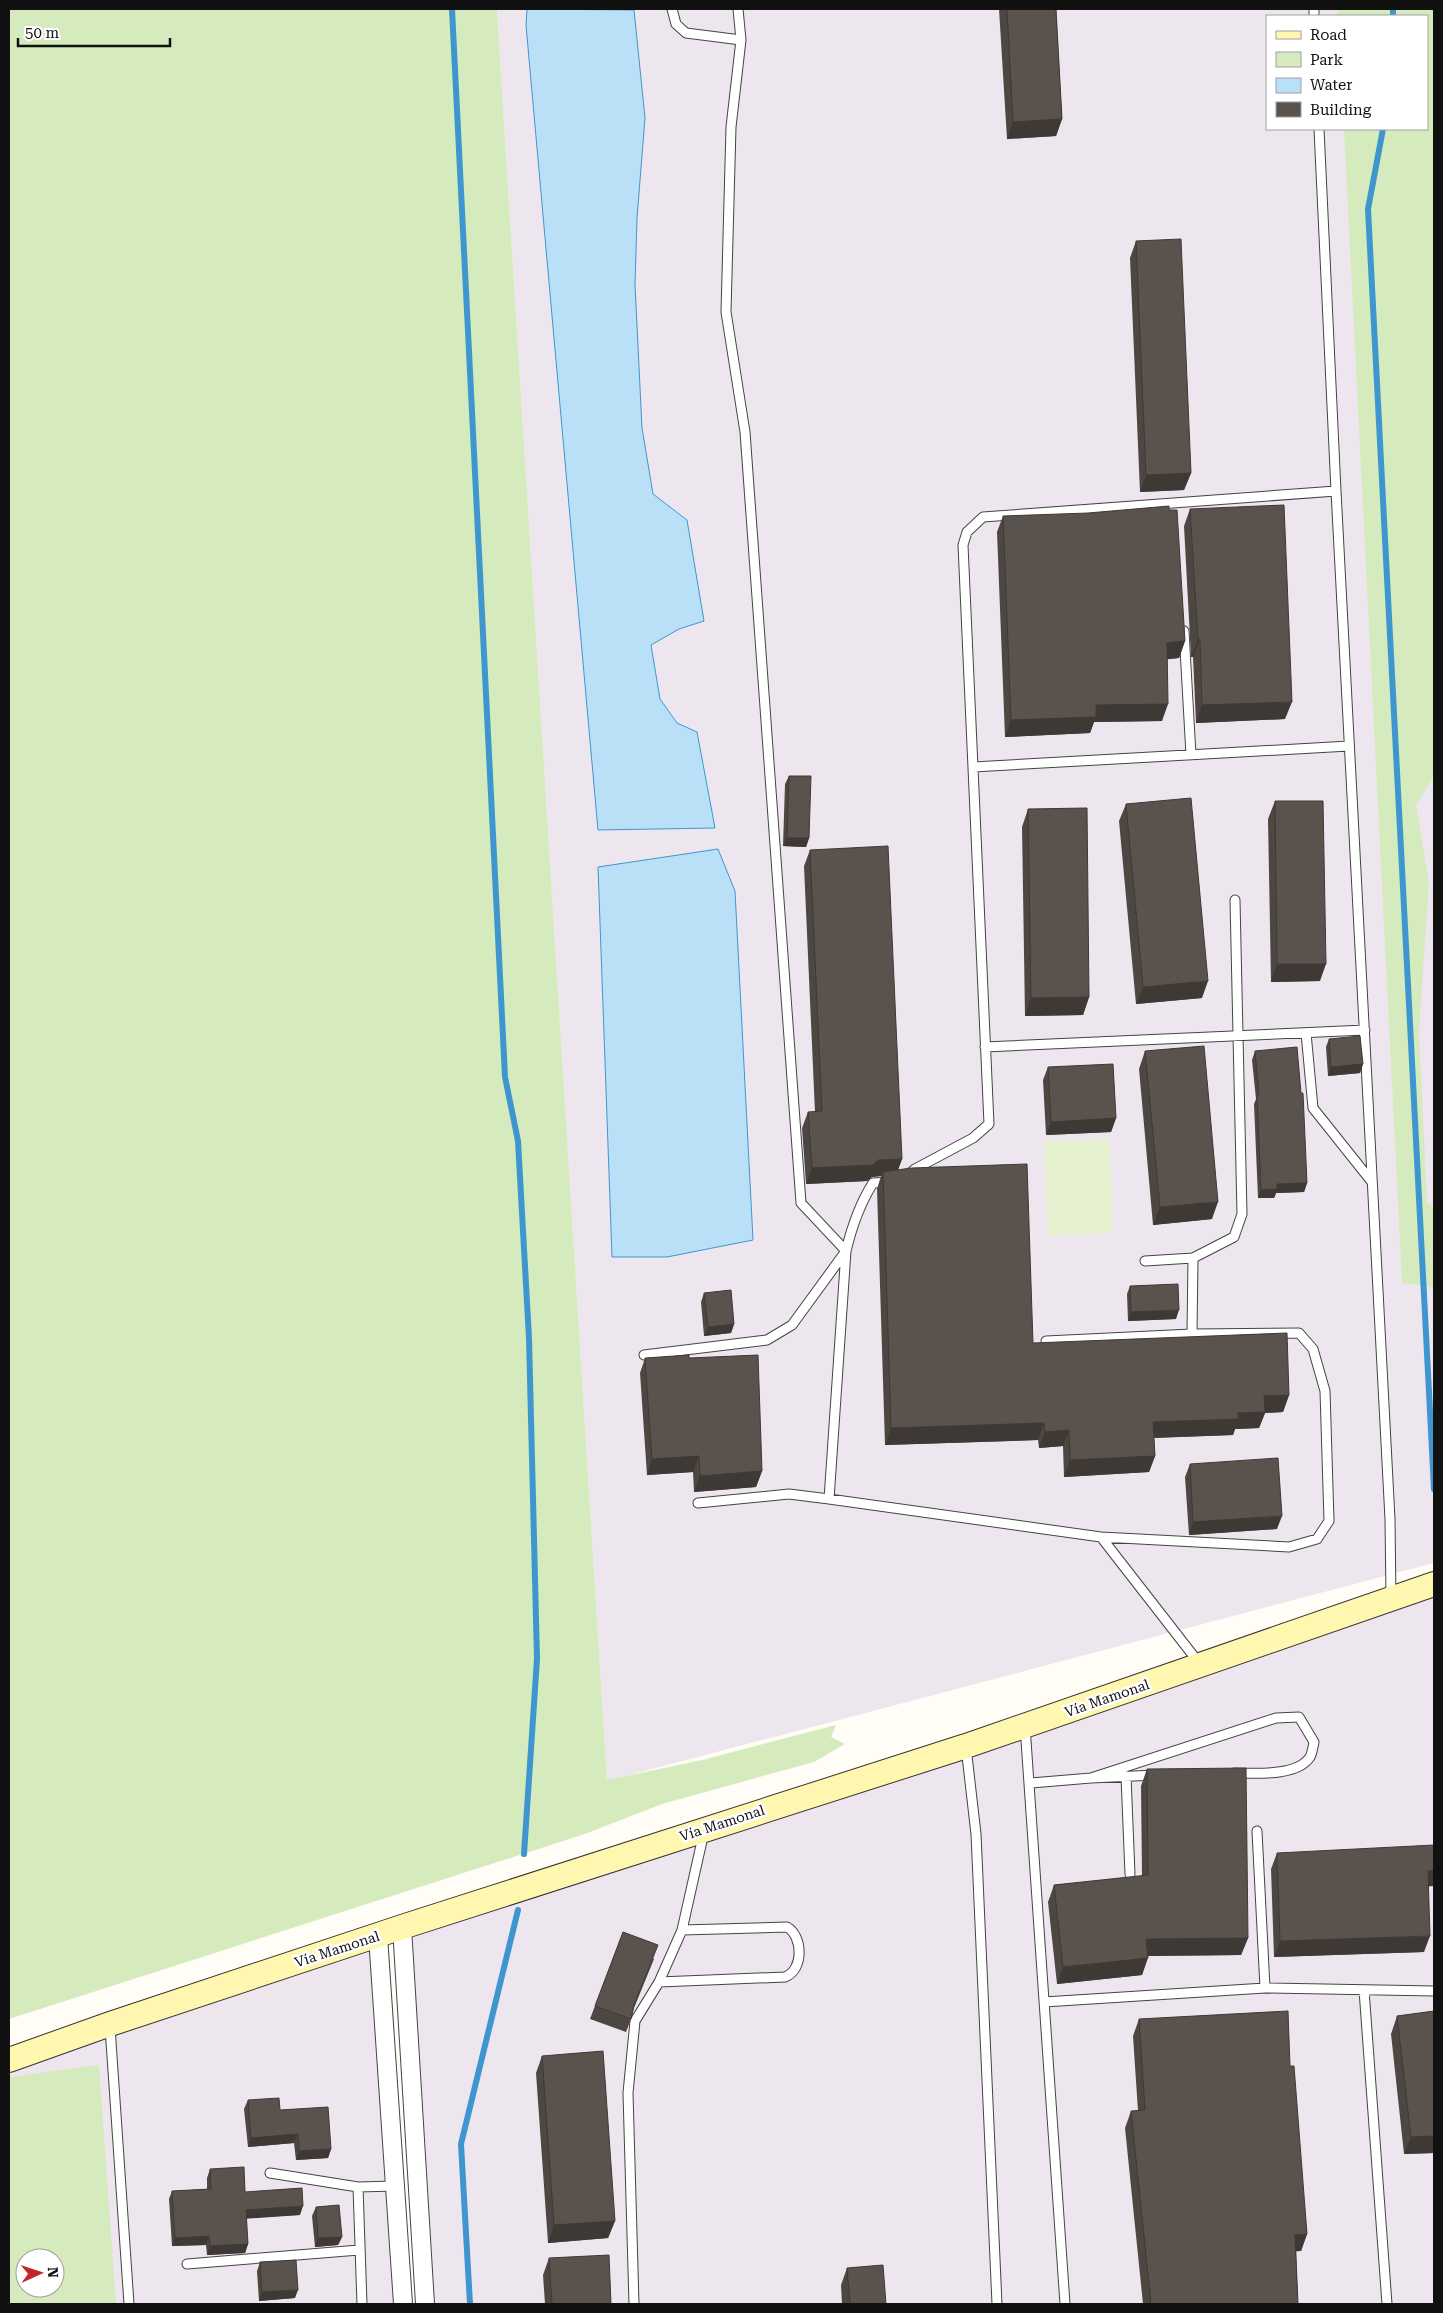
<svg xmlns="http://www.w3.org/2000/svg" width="1443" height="2313" font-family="'Roboto Serif',serif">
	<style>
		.industrial { fill: #eee6ef; fill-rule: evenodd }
		.green { fill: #d5ebbd; fill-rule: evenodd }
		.pitch { fill: #e6f2cf }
		.water { fill: #b9e0f7; stroke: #3f96cf }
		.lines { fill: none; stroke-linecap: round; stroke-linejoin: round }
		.stream { stroke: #3f96cf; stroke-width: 6 }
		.lane-casing { stroke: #444; stroke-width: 11 }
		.street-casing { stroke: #444; stroke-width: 20 }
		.secondary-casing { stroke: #333; stroke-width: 26 }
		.lane { stroke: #fff; stroke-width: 9 }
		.street { stroke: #fff; stroke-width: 18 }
		.secondary { stroke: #fff6b0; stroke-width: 24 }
		.wall { fill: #4d4742 }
		.shaded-wall { fill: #3f3936 }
		.building { fill: #5a524d; stroke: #3f3936 }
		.labels { text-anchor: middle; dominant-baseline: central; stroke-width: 5; stroke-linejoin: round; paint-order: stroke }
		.street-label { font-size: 14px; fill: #111; stroke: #fff }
	</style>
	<rect width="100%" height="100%" fill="#fffdf5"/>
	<!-- industrial -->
	<path class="industrial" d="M497,9H1434V1563L607,1781ZM1267,16H1427V129H1267Z
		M1434,1586V2304H430L412,1932Z
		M378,1936L400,2304H9V2059ZM25,2258H55V2288H25Z"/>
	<!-- green -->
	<path class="green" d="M9,9H497L607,1780L702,1760L836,1725L831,1737L845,1744L814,1762L662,1804L585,1834L9,2019Z
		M1338,9H1434V777L1416,804L1429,883L1419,1032L1427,1203L1434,1207V1287L1402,1283L1344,129H1427V16H1338Z
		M99,2065L116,2304H9V2077ZM25,2258H55V2288H25Z"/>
	<!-- pitch -->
	<path class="pitch" d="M1110,1139L1113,1233L1048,1236L1044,1141Z"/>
	<!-- water -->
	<path class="water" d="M527,9L634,10L645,118L637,218L635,285L642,428L653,494L687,520L704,621L679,629L651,645L660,699L677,723L697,732L715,828L598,830L526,25Z
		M718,849L735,891L753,1240L667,1257H612L598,867Z"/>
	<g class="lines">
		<!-- stream -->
		<path class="stream" d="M452,9L505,1077L518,1141L529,1338L537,1659L524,1854
			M1393,16V9
			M1383,129L1368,209L1434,1489
			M470,2304L461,2144L518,1910"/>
		<!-- lane casing -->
		<g class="lane-casing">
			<path id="lane" d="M672,9L676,24L686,33L741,40
				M1314,9V16
				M1319,129L1336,491L1390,1519L1391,1598
				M1184,631L1191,755
				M973,767L1349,746
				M1306,1033L1313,1108L1372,1182
				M985,1047L1365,1030
				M908,1175L915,1169L973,1138L989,1124L963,545L967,532L983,517L1336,491
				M890,1182L873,1183C859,1205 852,1226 846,1251L829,1499L1101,1537L1289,1547L1317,1539L1329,1521L1325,1391L1313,1349L1299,1333L1192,1334L1046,1341
				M1145,1261L1193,1258
				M1192,1334L1193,1258L1234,1237L1242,1214L1235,900
				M644,1355L767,1340L792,1325L846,1251L801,1203L745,432L726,312L731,127L741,40L738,9
				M698,1503L789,1494L829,1499
				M1101,1537L1199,1663
				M1025,1726L1065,2304
				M966,1747L976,1834L997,2304
				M1126,1776L1130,1874
				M1091,1778L1156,1775
				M1031,1783L1091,1778L1276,1718L1299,1717L1314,1742C1313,1747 1312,1754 1310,1757C1297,1777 1254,1773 1234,1773
				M1257,1831L1265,1988
				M659,1982L785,1977C804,1970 803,1936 787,1927L682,1930
				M1364,1990L1387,2304
				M1044,2002L1265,1988L1434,1991
				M110,2027L129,2304
				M270,2173L358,2187
				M187,2264L359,2250
				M362,2304L358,2187L395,2186
				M634,2304L628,2093L635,2021L659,1982L682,1930L704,1832"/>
		</g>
		<!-- street casing -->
		<g class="street-casing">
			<path id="street" d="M402,1927L425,2304
				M378,1936L403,2304"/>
		</g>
		<!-- secondary casing -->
		<g class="secondary-casing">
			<path id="secondary" d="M9,2060L110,2024L402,1927L966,1746L1434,1584"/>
		</g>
		<!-- lane -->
		<use href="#lane" class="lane"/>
		<!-- street -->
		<use href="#street" class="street"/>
		<!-- secondary -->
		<use href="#secondary" class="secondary"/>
	</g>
	<!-- wall -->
	<path class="wall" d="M999,9H1056L1062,119L1056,136L1007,139Z
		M1136,241L1191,473L1184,490L1140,492L1130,258Z
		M1190,509L1285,719L1196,723L1193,657H1191L1184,526Z
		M1003,516L1185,641L1179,658L1167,659L1162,721L1094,722L1090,733L1005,737L997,532Z
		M789,776L809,838L806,847L783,846L785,784Z
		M1275,801L1320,981L1271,982L1268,819Z
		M1126,804L1202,998L1136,1004L1119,821Z
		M1028,809L1089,997L1083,1015L1025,1016L1022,827Z
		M810,850L902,1159L898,1170L1033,1343L1289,1395L1283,1412L1265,1413L1259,1428L1235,1429L1233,1435L1154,1438L1155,1456L1149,1472L1064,1477L1063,1446L1039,1448L1038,1440L885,1445L877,1189L881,1176L872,1177L867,1181L806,1184L802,1128L808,1112H815L804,866Z
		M1329,1039L1363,1064L1360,1073L1328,1076L1326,1047Z
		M1145,1051L1212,1219L1153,1225L1139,1069Z
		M1255,1051L1307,1183L1304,1192L1276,1193L1274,1198H1258L1254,1104L1256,1099L1252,1060Z
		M1048,1067L1116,1118L1111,1132L1046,1135L1043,1080Z
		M1130,1286L1176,1319L1128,1321L1127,1294Z
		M704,1293L734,1324L731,1333L704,1336L701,1302Z
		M645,1358H689L762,1471L756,1487L694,1492L693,1472L647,1475L640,1373Z
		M1190,1464L1277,1529L1189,1535L1185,1477Z
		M1147,1769L1248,1938L1241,1955L1148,1956L1142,1975L1057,1984L1048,1902L1054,1885L1142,1876L1141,1786Z
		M1277,1853L1424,1952L1274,1957L1271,1869Z
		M623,1932L654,1959L634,2008L631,2019L626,2032L590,2019Z
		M1397,2016L1434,2153L1404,2154L1391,2034Z
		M1139,2019L1290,2066L1307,2234L1301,2251H1296L1298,2304H1143L1125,2128L1131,2111H1138L1133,2036Z
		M542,2056L615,2221L608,2238L548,2243L536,2073Z
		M248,2100L280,2110L331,2149L328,2158L296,2160L294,2143L248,2147L244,2109Z
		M210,2169L245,2192L300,2215L246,2218L248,2244L245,2253L207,2255L206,2245L172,2246L169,2199L172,2191L207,2189V2178Z
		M316,2207L342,2237L338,2245L315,2247L312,2216Z
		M549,2258L611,2304H545L543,2275Z
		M260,2262L295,2298L259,2301L257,2271Z
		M847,2268L886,2304H842L841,2285Z"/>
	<!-- shaded-wall -->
	<path class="shaded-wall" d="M1062,119L1056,136L1007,139L1013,122Z
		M1191,473L1184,490L1140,492L1146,475Z
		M1200,639L1193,657H1191L1198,640Z
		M1185,641L1179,658L1161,660L1167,643Z
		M1292,702L1285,719L1196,723L1202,705Z
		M1168,704L1162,721L1094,722L1090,733L1005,737L1011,720L1096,705Z
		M787,838H809L806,847L783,846Z
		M1277,964H1326L1320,981L1271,982Z
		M1208,981L1202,998L1136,1004L1143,987Z
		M1089,997L1083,1015L1025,1016L1031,998Z
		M1363,1064L1360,1073L1328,1076L1331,1067Z
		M1116,1118L1111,1132L1046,1135L1051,1122Z
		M902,1159L896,1175L883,1172L881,1176L872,1177L867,1181L806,1184L812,1168L878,1160Z
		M1307,1183L1304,1192L1276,1193L1274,1198H1258L1261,1190L1277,1184Z
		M1218,1202L1212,1219L1153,1225L1160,1207Z
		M1179,1310L1176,1319L1128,1321L1131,1312Z
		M734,1324L731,1333L704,1336L708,1327Z
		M1289,1395L1283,1412L1265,1413L1259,1428L1235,1429L1233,1435L1147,1438L1153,1422L1238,1413L1264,1396Z
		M1044,1423L1038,1440L885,1445L891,1428Z
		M1069,1430L1063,1446L1039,1448L1045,1432Z
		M699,1456L693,1472L647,1475L652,1459Z
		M1155,1456L1149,1472L1064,1477L1070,1460Z
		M762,1471L756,1487L694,1492L700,1476Z
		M1282,1516L1277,1529L1189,1535L1193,1522Z
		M1434,1870V1886L1422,1887L1428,1871Z
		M1430,1936L1424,1952L1274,1957L1280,1941Z
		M1248,1938L1241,1955L1140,1956L1146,1939Z
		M1148,1958L1142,1975L1057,1984L1063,1967Z
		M298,2134L294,2143L248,2147L251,2138Z
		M1434,2136V2153L1404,2154L1411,2137Z
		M331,2149L328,2158L296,2160L299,2151Z
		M303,2206L300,2215L243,2219L246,2210Z
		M615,2221L608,2238L548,2243L554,2225Z
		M1307,2234L1301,2251L1289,2252L1295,2235Z
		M209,2236L206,2245L172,2246L175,2238Z
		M342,2237L338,2245L315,2247L318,2238Z
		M248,2244L245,2253L207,2255L210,2246Z
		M298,2290L295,2298L259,2301L262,2292Z"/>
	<!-- building -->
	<path class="building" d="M1007,9H1056L1062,119L1013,122Z
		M1181,239L1191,473L1146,475L1136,241Z
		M1284,505L1292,702L1202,705L1200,639L1198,640L1190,509Z
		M1169,506V510H1177L1185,641L1167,643L1168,704L1096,705V717L1011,720L1003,516L1088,513Z
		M789,776H811L809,838H787Z
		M1191,798L1208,981L1143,987L1126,804Z
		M1275,801H1323L1326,964H1277Z
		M1087,808L1089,997L1031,998L1028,809Z
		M888,846L902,1159L878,1160L873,1165L812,1168L808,1112L822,1111L810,850Z
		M1360,1036L1363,1064L1331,1067L1329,1039Z
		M1204,1046L1218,1202L1160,1207L1145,1051Z
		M1297,1047L1301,1093H1303L1307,1183L1277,1184V1189L1261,1190L1257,1095H1259L1255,1051Z
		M1113,1064L1116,1118L1051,1122L1048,1067Z
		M1027,1164L1033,1343L1287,1333L1289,1395L1264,1396L1265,1412L1238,1413L1239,1419L1153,1422L1155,1456L1070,1460L1069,1430L1045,1432L1044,1423L891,1428L883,1172L911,1168Z
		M1178,1284L1179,1310L1131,1312L1130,1286Z
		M731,1290L734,1324L708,1327L704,1293Z
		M689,1355V1358L758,1355L762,1471L700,1476L699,1456L652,1459L645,1358Z
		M1278,1458L1282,1516L1193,1522L1190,1464Z
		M1246,1768L1248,1938L1146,1939L1148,1958L1063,1967L1054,1885L1148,1875L1147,1769Z
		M1434,1845V1870L1428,1871L1430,1936L1280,1941L1277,1853Z
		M623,1932L658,1945L634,2005L631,2019L595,2006Z
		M1288,2011L1290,2066H1294L1307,2234L1295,2235L1298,2304H1151L1131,2111L1145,2110L1139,2019Z
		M1434,2011V2136L1411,2137L1397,2016Z
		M603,2051L615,2221L554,2225L542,2056Z
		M279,2098L280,2110L328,2107L331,2149L299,2151L298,2134L251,2138L248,2100Z
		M244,2167L245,2192L302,2188L303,2206L246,2210L248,2244L210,2246L209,2236L175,2238L172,2191L211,2189L210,2169Z
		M339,2205L342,2237L318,2238L316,2207Z
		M609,2255L611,2304H552L549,2258Z
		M296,2260L298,2290L262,2292L260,2262Z
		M883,2265L886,2304H850L847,2268Z"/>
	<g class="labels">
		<!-- street labels -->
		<g class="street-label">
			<text transform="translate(1107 1698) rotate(-19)">Vía Mamonal</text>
			<text transform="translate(722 1823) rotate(-18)">Vía Mamonal</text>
			<text transform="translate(337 1949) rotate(-18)">Vía Mamonal</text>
		</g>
	</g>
	<!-- border -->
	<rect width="1443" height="2313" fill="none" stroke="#111111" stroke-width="20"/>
	<!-- legend -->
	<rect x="1266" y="15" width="162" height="115" fill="#ffffff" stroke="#a0a0a0"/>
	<rect x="1276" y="31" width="25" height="8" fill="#fff6b0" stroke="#a0a0a0"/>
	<text x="1310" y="40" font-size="15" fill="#111111">Road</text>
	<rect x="1276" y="52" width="25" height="15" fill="#d5ebbd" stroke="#a0a0a0"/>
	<text x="1310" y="65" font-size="15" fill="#111111">Park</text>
	<rect x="1276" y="78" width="25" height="15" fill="#b9e0f7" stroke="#a0a0a0"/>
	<text x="1310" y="90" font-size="15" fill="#111111">Water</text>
	<rect x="1276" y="102" width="25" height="15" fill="#5a524d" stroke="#a0a0a0"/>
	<text x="1310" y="115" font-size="15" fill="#111111">Building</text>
	<!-- north arrow -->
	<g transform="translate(40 2273) rotate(87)"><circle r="24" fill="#ffffff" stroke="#a0a0a0"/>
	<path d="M0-4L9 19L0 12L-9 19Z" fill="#c4262e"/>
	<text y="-8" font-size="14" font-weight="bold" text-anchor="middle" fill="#111111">N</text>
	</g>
	<!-- scale -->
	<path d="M18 38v8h152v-8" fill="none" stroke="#111111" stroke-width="2.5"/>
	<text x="25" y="38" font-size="15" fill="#111111" stroke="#ffffff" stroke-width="4" paint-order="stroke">50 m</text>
</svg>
